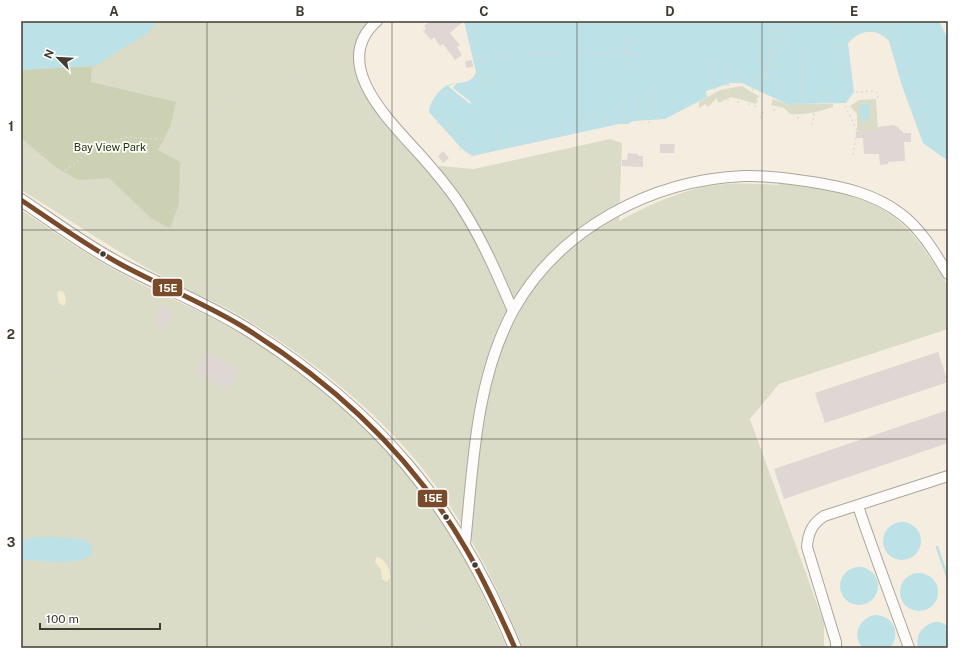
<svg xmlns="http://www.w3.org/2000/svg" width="969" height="669" font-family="'Public Sans',sans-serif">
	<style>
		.green { fill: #dadcc7; fill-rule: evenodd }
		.forest { fill: #ccd1b3 }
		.sand { fill: #f3ebd0 }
		.water { fill: #bce1e6 }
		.pier { fill: #f5eee0 }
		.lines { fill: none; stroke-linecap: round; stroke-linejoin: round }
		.stream { stroke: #bce1e6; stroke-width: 2.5 }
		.building { fill: #dfd7d3 }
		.minor-casing { stroke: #aba69b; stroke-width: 12 }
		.major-casing { stroke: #aba69b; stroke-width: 14 }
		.path { stroke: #dcdad5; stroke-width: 1.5; stroke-dasharray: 2 3; stroke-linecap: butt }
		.minor { stroke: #fefcfa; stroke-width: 10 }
		.major { stroke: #fefcfa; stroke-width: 12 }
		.bus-1-casing { stroke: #fff; stroke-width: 8 }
		.bus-1 { stroke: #7a4b2a; stroke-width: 5 }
		.grid { fill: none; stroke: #413c33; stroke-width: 1; stroke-opacity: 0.55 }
		.bus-dot { fill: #413c33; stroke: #fff; stroke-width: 1.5 }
		.labels { text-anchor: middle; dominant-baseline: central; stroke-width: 3.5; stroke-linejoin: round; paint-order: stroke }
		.park-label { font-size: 11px; fill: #263302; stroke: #fff }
		.line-badge { stroke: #fff; stroke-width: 1.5 }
		.badge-label { font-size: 11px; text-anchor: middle; font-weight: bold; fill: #fff }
		.neatline { fill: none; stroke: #413c33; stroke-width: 1.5 }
		.grid-label { font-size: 13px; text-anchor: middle; font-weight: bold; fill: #413c33 }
	</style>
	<rect width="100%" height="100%" fill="#f5eee0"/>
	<!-- green -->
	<path class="green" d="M146,21H375L366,28L357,41V62L362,91L432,173L440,166L474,169L610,139L622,143L619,221C649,205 682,189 717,185C738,182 758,184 779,185V183C845,193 892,196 930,258C936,267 944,277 948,287C951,296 948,318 948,329L779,384L750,419L824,623V648H523C495,581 464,519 418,463C368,402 301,352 234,312C211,300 187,290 165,278C115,251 69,219 21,190V70L92,66Z
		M742,86L758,96L756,104L731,97L718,103L717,98L708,107L705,104L699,108V102L720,90Z
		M773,99L787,104H833V107C819,112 804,115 790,114L784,108L771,105Z
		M876,99L878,130L857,132V114L850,106L859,100ZM869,103V121H861L860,104Z
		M21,210C55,232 88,256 124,275C159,294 198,309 233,329C313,377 399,450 448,530C471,568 489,608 507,648H21Z"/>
	<!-- forest -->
	<path class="forest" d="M92,66L91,82L176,102L170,127L158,150L180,162L179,204L170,228L152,219L109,178L78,180L57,168L21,138V70Z"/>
	<!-- sand -->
	<path class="sand" d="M59,291H62C66,294 67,302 64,306L59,303L57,294Z
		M378,557C386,560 391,571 390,578L387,582L382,579L381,570L375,562L376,558Z"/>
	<!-- water -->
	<path class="water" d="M21,21H159L148,33L95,66L21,70Z
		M464,21H939L948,39V161L923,143L902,86L889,41C876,27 860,30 848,43L854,92L846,103L787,104L742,83H731L706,91L707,97L665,119L633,121L628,124H619L472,156L461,148L429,112C429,104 438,90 446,86C457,80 470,87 476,72Z
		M869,103V121H860V104Z
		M883 541a19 19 0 1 1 38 0a19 19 0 1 1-38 0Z
		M50,537L83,539L91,544L92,554C81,567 37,560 21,560V540L29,538Z
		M840 586a19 19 0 1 1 38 0a19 19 0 1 1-38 0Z
		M900 592a19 19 0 1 1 38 0a19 19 0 1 1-38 0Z
		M874,615C893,615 902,633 890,648H863C851,636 859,619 874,615Z
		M934,622H940L948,626V648H918C915,635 922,626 934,622Z"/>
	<!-- pier -->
	<path class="pier" d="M457,83L453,88L471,102L470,104L448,86Z"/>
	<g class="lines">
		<!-- stream -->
		<path class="stream" d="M937,547L948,579"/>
	</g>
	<!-- building -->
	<path class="building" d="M430,21H464L450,33L460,45L457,47L462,55L455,60L443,44L440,46L434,37L431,40L423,31L426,29L424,26Z
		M472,60L473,67L466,68L465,61Z
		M893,125L898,127L901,131H903V133H911V142H904L905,161L888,162V164L880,165L879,154H864L863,138H856V132L878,130V127Z
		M660,144H675L674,153H660Z
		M443,151L449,158L443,163L438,156Z
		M628,153L638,154V156H643V167L622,166V160H627Z
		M160,305L172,309L166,328L154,324Z
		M938,352L948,382L825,423L815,393Z
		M204,353L239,368L229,389L195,374Z
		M948,410V443L784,499L774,469Z"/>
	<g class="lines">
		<!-- minor casing -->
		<g class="minor-casing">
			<path id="minor" d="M377,21C327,65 394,125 423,158C437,174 451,190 462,208C483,241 498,276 513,311
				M858,506C874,554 892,600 909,648
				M465,544C473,467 475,381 513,311C559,228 652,180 744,176C767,175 790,179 812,182C844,187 875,194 901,214C921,229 935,253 948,274
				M836,648V642L807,547C808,533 812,524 824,516L948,476"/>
		</g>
		<!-- major casing -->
		<g class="major-casing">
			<path id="major" d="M21,200C54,222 87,247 122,265C163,287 206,304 245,328C377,410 456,505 515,648"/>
		</g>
		<!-- path -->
		<path class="path" d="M349,21L355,33
			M464,21H468
			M653,21V22
			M664,21V23
			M676,21L677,26
			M689,21V24
			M847,26L849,43
			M834,27L842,26
			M467,32L480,30
			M868,32L872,21
			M877,32L885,21
			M763,33L793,26
			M860,34L861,21
			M884,36L900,24
			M625,38L626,55L640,54
			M318,40C337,75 361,104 388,134
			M776,41L788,39
			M470,42L480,40
			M625,43H638
			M762,45L772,54L784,52
			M890,45L903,40
			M833,46L848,45
			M633,54V69
			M838,56L849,55
			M473,57L625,52
			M476,57L486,65
			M713,58L714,87L722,100
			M759,58L768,66L780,64
			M894,59L908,55
			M728,64V102
			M839,66L850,65
			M476,73L497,81
			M898,73L913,68
			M840,75L851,74
			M762,76L764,78L776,77
			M474,78L489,88
			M463,83L479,95
			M840,86L848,100
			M441,91L453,101
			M856,92L873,91L878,93V99
			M655,93L657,121
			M647,96L649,123
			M906,97L920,93
			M637,98L641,123
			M433,100L441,107
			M623,103L628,123
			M738,103L741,68
			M816,104L820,85
			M829,104L831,89
			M749,105L756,75
			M845,106L857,130L853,156
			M915,106L929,102
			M755,107L780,29
			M910,108L916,106
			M618,109L622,124
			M308,111L286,81L291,73L298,75L332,111
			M606,111L608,126
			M774,111L783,84
			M595,114L597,129
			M584,116V131
			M760,118L764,109
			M572,119V134
			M798,119L805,47
			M914,119L927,114
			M437,123L444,115
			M812,125L816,104L829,108
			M445,131L454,123
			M918,131L932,125
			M509,134L510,148
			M498,137L499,150
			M561,137V120
			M453,139L461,132
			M549,139L550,125
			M539,141L540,130
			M528,144L530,133
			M518,146L519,133
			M401,149L404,153L408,175
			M459,150L469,140
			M488,153V142
			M937,153L944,144
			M478,155V152
			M947,160L948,158
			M21,161L54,186L96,204L134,225L155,242L172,263L191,280L223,298L269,320L320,355L368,395L412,440L433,463L455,500L460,504
			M252,168L240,159L223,140H217L216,146L221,155L263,198
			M49,183L100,144L127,137L157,139L168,138L199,115L230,101L287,41L311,21
			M21,363L49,372L66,371
			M424,392L469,429
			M402,402L422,382L476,319L477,316L470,307
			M485,446L492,455
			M395,505L413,520L435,557V567L427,614V648
			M477,506C493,512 488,541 490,555C493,570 503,585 510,600C517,615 523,632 530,648
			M421,625L426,634
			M372,638L381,648"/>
		<!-- minor -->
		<use href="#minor" class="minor"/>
		<!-- major -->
		<use href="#major" class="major"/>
		<!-- bus-1 casing -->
		<g class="bus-1-casing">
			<path id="bus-1" d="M21,200C54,222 87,246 122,265C163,287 206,304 245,328C335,384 413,457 466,549C485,581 500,615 515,648"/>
		</g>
		<!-- bus-1 -->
		<use href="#bus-1" class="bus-1"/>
	</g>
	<!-- grid -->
	<path class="grid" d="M207,21V648M392,21V648M577,21V648M762,21V648M21,230H948M21,439H948"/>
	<!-- markers -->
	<g class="bus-dot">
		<circle cx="103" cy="254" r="3.5"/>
		<circle cx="446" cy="517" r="3.5"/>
		<circle cx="475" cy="565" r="3.5"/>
	</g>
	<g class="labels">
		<!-- park labels -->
		<g class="park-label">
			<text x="110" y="147">Bay View Park</text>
		</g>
	</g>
	<g class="line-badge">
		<rect x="152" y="278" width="31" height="19" rx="4" fill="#7a4b2a"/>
		<rect x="417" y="489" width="31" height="19" rx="4" fill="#7a4b2a"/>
	</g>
	<g class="badge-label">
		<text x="168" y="292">15E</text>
		<text x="433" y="502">15E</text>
	</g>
	<!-- border -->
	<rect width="969" height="669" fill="none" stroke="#ffffff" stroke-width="44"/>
	<!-- north arrow -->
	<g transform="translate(58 58) rotate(294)" stroke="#ffffff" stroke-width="3" paint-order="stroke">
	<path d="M0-3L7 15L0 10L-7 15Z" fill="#413c33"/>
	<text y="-6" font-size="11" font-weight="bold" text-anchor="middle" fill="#413c33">N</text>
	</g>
	<!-- scale -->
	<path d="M40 623v6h120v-6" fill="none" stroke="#413c33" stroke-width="2"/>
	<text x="46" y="623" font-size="12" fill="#413c33" stroke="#ffffff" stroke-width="3" paint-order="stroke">100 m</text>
	<rect x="22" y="22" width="925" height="625" class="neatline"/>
	<g class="grid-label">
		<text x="114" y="16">A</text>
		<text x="300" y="16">B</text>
		<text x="484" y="16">C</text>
		<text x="670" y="16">D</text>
		<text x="854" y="16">E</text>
		<text x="11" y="131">1</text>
		<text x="11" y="339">2</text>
		<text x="11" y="547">3</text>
	</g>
</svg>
